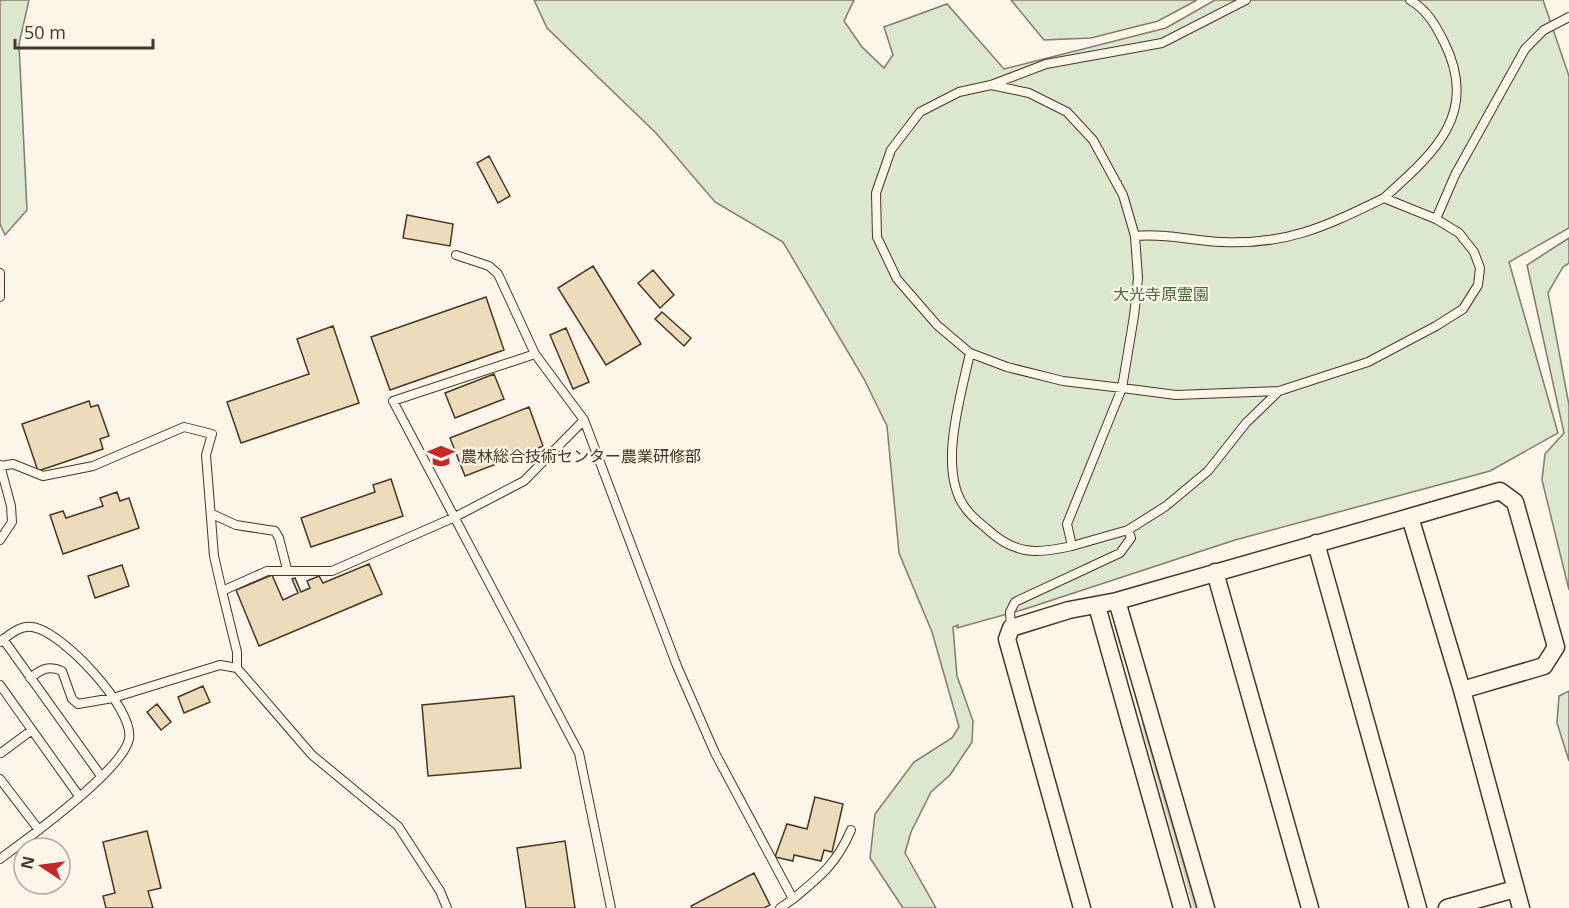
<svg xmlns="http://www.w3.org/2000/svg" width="1569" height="908" font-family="'Open Sans','Noto Sans JP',sans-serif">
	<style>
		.green { fill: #dce7d0; stroke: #887966; stroke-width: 1.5 }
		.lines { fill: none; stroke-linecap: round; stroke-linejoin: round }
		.stream { stroke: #c9cecd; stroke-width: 5 }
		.building { fill: #ecdcbc; stroke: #4a3520; stroke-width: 1.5 }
		.lane-casing { stroke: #4a3520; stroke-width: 10 }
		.street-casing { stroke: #4a3520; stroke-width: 19 }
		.lane { stroke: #fbf6e9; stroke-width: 8 }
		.street { stroke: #fbf6e9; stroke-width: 16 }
		.labels { text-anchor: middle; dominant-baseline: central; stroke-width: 4.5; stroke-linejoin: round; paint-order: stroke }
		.park-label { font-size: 16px; fill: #436837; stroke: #fbf6e9 }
		.poi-label { font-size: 16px; fill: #4a3520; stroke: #fbf6e9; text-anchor: start }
	</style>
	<rect width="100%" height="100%" fill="#fbf6e9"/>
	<!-- green -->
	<path class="green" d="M0,0H29L19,44L27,210L5,235L0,224Z
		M534,0H854L844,21L862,47L884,68L893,55L884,27L947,4L1004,69L1166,28L1215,0H1543L1569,76V228L1509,262L1558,433L1490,471L1235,540L1025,609L957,628L958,625L953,627L957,676L973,721L972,742L950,775L931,792L911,832L905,853L936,908H903L870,858L875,814L914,762L952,738L959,727L932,632L899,553L887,426L864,379L783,242L715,202L656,133L547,28Z
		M1011,0H1197L1158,21L1091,38L1044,40Z
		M1569,238V263L1563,267L1548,293L1569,405V590L1542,480L1545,454L1564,433L1527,265Z
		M1569,691V761L1557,723L1559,696Z"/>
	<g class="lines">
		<!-- stream -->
		<path class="stream" d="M1144,724L1196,908"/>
	</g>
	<!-- building -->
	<path class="building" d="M489,156L510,196L498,203L477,163Z
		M407,215L453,224L450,246L403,238Z
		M593,266L641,344L606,365L558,288Z
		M653,270L674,295L660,308L638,283Z
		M486,297L504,350L390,390L371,337Z
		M662,312L691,338L684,346L655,319Z
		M333,326L359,403L241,443L227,402L309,374L297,339Z
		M566,328L589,382L573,389L550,335Z
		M494,374L504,399L455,418L445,393Z
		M89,401L91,407L98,405L109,436L100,439L103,449L38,471L22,424Z
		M529,407L543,446L465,476L450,438Z
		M391,479L403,516L311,547L301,518L375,492L373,485Z
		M117,492L120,501L129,498L139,528L63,554L50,515L63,511L66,518L103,506L100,498Z
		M369,564L382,594L259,646L236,590L272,575L283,600L298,593L292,579L295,578L301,592L310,588L307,581L319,576L323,583Z
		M122,565L129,586L95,598L88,576Z
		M203,686L210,702L184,713L178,697Z
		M514,696L521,768L428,776L422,705Z
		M157,704L171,722L161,730L147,712Z
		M815,797L843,804L832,852L824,850L821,861L794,855L793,861L775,857L787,824L807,829Z
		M147,831L161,888L148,891L153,908H106L103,896L115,893L103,842Z
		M565,841L575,908H526L517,848Z
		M754,873L770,905L764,908H692L691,906Z"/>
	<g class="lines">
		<!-- lane casing -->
		<g class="lane-casing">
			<path id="lane" d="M991,85L1046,64L1162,43L1246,0
				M1384,198C1434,153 1480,114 1444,42C1435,24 1427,10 1410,0
				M1135,236C1166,233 1193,241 1222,242C1289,245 1326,226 1384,198L1436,219L1455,175L1525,49L1544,30L1569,17
				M456,255L489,266L498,274L535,354L584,420L677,666L715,753L793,899L780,908
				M0,273V297
				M970,353C961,396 936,473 967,510C972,517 980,523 987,529C1015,555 1037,554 1072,546
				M535,354L393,401L579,753L611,908
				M0,465L11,506L12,522L0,540
				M0,466L13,464L43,476L93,466L184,427L212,434L206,455L214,556L222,591
				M212,514L236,525L275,531L279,538L287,569
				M1128,530L1166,506L1208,471L1246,423L1279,391
				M1011,628L1010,612L1015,602L1120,553L1131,538L1128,530L1072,546L1067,524L1122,388L1134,316L1138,278L1135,236L1123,195L1093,140L1067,112L1029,93L991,85L959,92L920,112L891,150L876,193L877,237L897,279L937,325L970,353L1007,367L1063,381L1122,388L1176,395L1279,391L1368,362L1436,326L1463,309L1478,285L1480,268L1474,252L1459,233L1436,219
				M3,639L101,776
				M0,642C9,635 20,625 32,627C61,630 135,709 129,739C123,770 27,839 0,859
				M237,668V652L222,591L267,571H332L455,517L524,481L584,420
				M30,678C42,669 48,665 62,671L72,699L78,704L113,698L220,665L237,668L312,755L398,826L440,891L447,908
				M0,685L79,796
				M1,753L32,730
				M0,779L39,830
				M793,899C821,876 837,863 851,830"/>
		</g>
		<!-- street casing -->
		<g class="street-casing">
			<path id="street" d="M1410,517L1500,491L1515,502L1556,647L1544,666L1462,690
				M1316,543L1418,908
				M1215,572L1310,908
				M1117,601L1206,908
				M1097,606L1182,908
				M1082,908L1007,639L1011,628L1069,610L1117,601L1410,517L1462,690L1521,908
				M1447,908L1515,889"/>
		</g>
		<!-- lane -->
		<use href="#lane" class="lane"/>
		<!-- street -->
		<use href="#street" class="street"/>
	</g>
	<!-- icons -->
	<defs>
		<g id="university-bare" transform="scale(2.07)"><path d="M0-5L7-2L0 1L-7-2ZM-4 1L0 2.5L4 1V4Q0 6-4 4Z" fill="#c62828" stroke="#fbf6e9" stroke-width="2.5" paint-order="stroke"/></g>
	</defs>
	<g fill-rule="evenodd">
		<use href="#university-bare" x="441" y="456"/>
	</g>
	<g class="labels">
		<!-- park labels -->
		<g class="park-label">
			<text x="1161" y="294">大光寺原霊園</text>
		</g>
		<!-- poi labels -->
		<g class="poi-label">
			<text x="461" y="456">農林総合技術センター農業研修部</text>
		</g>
	</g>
	<!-- north arrow -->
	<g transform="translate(42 866) rotate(283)"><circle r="28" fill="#fbf6e9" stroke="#b4a999" stroke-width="1.5"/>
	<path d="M0-4.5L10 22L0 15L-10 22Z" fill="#c62828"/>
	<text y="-9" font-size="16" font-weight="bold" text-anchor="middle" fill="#4a3520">N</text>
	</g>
	<!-- scale -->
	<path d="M15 39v9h138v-9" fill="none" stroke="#4a3520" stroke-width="3"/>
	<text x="24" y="39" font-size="18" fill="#4a3520" stroke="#fbf6e9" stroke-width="4.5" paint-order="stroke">50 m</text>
</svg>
